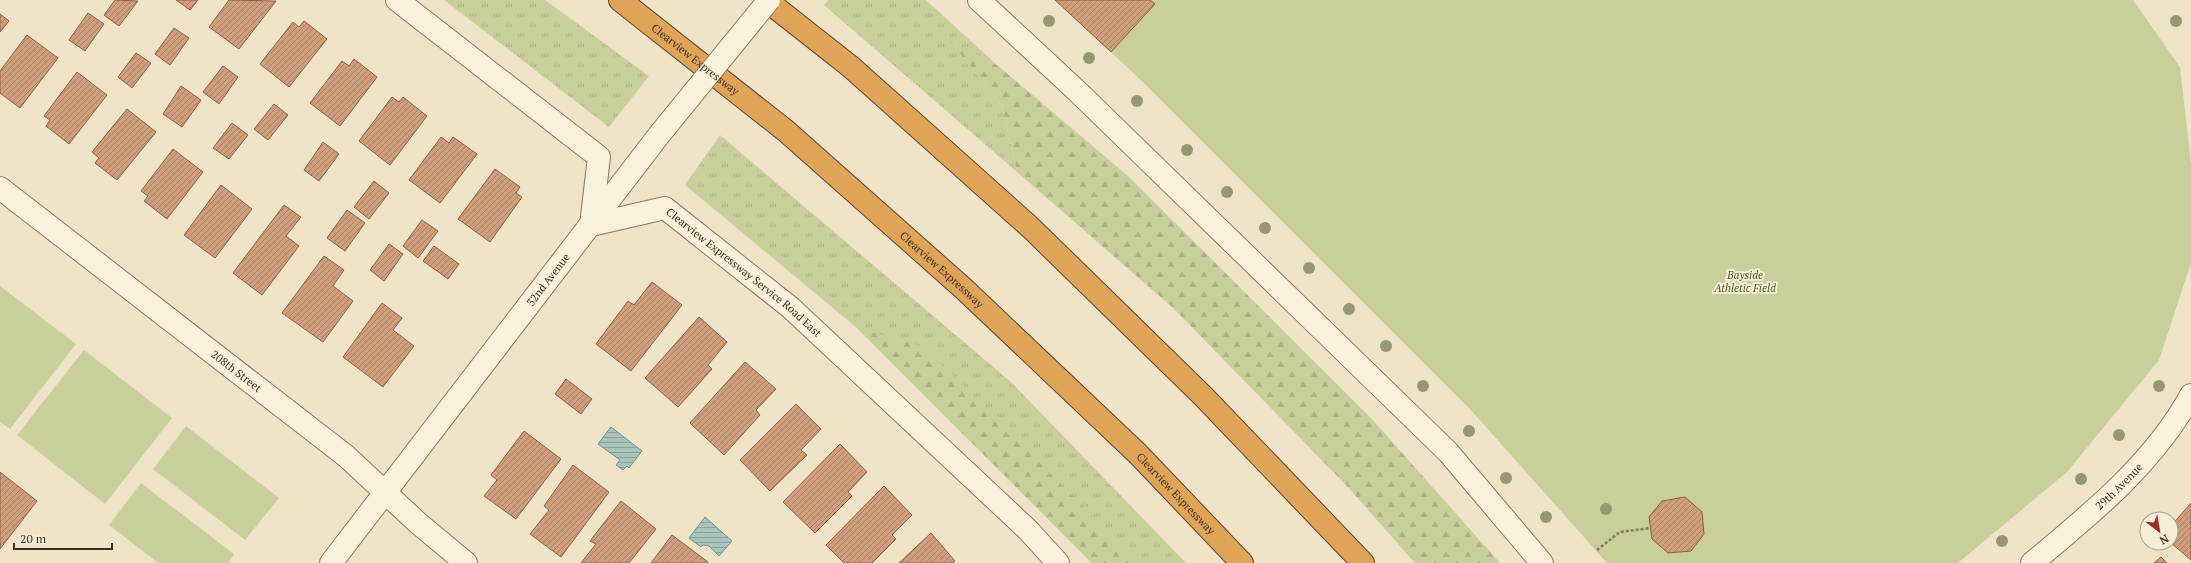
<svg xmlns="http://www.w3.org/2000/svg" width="2191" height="563" font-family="'PT Serif',serif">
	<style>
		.grass { fill: url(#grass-tufts) }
		.forest { fill: url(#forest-firs) }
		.park { fill: #c9cf9b }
		.water { fill: url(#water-rules); stroke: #6f938a }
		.building { fill: url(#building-hatch); stroke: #8d5f41 }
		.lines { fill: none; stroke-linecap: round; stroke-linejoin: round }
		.minor-casing { stroke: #8d765c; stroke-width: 24 }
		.tertiary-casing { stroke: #8d765c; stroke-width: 24 }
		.motorway-casing { stroke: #5b4430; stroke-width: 24 }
		.path { stroke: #8d765c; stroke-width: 2.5; stroke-dasharray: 3 2; stroke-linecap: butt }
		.minor { stroke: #faf1dc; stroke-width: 22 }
		.tertiary { stroke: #faf1dc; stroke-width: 22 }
		.motorway { stroke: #e0a458; stroke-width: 22 }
		.tertiary-bridge-casing { stroke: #8d765c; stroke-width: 24; stroke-linecap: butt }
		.tertiary-bridge { stroke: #faf1dc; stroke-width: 22 }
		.tree { fill: #96986f }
		.labels { text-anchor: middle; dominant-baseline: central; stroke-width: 4; stroke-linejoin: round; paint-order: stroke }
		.street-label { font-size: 11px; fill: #3d2e20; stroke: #f7eed8 }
		.park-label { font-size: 11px; font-style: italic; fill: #4d5a26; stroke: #f7eed8 }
	</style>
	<defs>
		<pattern id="grass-tufts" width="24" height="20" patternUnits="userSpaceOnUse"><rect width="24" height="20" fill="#c9cf9b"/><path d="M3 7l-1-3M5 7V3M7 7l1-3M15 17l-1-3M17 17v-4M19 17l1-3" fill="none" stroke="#aeb285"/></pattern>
		<pattern id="forest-firs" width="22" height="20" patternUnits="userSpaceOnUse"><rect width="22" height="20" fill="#c9cf9b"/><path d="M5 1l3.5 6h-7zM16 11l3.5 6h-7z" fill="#aeb285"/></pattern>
		<pattern id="water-rules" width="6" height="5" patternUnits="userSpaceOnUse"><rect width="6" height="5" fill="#a9c4bc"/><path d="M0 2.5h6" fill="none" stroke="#8ba098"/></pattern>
		<pattern id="building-hatch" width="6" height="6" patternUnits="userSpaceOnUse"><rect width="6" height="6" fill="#cf9f7d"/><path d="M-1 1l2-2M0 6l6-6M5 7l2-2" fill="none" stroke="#a98266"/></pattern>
	</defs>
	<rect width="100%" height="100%" fill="#f0e4c8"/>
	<!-- grass -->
	<path class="grass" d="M444,0H545L649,76L609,127Z
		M828,0H926L997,65L951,42L1002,106L1017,172L824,5Z
		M720,135L1011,382L1186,563H1092L857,328L685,185Z"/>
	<!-- forest -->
	<path class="forest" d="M950,41L997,65L1128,176L1371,418L1500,563H1415L1346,485L1172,307L1017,172L1002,106Z
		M857,328L925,347L1138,563H1092Z"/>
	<!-- park -->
	<path class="park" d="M1055,0H2133L2180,67L2191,163V263L2159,360L2067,472L1958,563H1607L1469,408L1144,83Z
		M0,286L76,344L10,429L0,422Z
		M84,350L172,418L105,504L17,435Z
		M186,426L279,498L245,540L153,469Z
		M141,483L234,554L228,563H158L109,525Z"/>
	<!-- water -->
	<path class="water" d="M611,427L642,451L629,468L627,466L623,470L616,465L620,460L598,444Z
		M705,517L732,541L719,556L709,546L703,545L701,547L689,538Z"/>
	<!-- building -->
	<path class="building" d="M115,0L138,1L119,26L104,15Z
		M176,0H198L190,10Z
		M229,0L276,1L239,49L209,27Z
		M1055,0H1150L1155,4L1111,52Z
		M88,13L104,24L85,51L69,40Z
		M0,14L9,21L0,32Z
		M304,21L327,39L289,87L260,64L293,22L299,27Z
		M174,28L189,38L170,65L155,54Z
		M27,35L58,58L20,108L0,93V71Z
		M136,53L151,63L132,88L118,77Z
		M354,59L377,77L340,126L310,103L342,61L349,66Z
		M223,66L238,77L219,104L203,92Z
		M77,72L107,95L69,144L46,126L50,120L44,116Z
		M181,86L201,100L182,127L163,114Z
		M392,97L399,102L403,97L427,116L390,165L359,141Z
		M274,104L288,115L268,140L254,129Z
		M127,109L156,132L117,180L95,163L99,158L92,152Z
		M232,123L248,135L229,159L213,148Z
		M441,137L449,143L453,137L477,154L440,203L409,180Z
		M323,142L339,154L319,181L304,170Z
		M173,149L203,172L167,219L144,201L148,196L141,191Z
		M495,169L520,187L516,193L522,197L490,242L458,219Z
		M374,181L389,193L369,219L354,207Z
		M221,185L252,209L215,258L184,235Z
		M284,205L301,217L286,236L299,246L262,295L233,273Z
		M347,210L365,223L345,251L327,238Z
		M422,220L438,231L418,258L403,246Z
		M389,244L403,254L384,281L370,270Z
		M434,246L459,264L448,279L423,261Z
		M324,256L344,270L333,286L353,301L323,342L282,313Z
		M652,282L682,305L631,371L596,344L628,301L634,305Z
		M382,303L402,318L393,330L414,346L383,387L343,357Z
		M699,317L727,342L708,365L712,369L678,407L645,378Z
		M745,362L776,389L756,410L760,415L724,455L690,423Z
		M566,379L592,399L581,414L555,394Z
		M796,404L821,429L801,450L807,455L770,491L740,460Z
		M524,431L561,459L516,519L484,496L497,480L491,475Z
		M840,444L867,472L848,492L852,496L815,533L783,502Z
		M573,465L609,492L561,557L530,534L549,510L544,506Z
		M0,472L37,501L0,549Z
		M884,486L912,515L892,535L896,539L872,563H844L826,545Z
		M1685,497L1702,512L1704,534L1691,551L1668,553L1652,539L1649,517L1662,501Z
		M621,501L656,529L629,563H581L596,544L590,541Z
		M2191,503V560L2171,543V526Z
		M931,533L955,561L953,563H899Z
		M672,535L708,562L707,563H651Z
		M2161,557L2167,563H2154Z"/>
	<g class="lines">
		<!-- minor casing -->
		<g class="minor-casing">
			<g id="minor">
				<path id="s1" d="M0,188L346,456L418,523L466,563"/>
				<path id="s2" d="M2032,563C2091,514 2154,463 2191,395"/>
			</g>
		</g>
		<!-- tertiary casing -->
		<g class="tertiary-casing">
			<g id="tertiary">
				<path id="s3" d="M397,0L599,157L591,225L665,208L791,308L1028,530L1058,563"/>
				<path d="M979,0L1077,91L1448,452L1542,563"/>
				<path id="s4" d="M331,563L659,135"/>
			</g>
		</g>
		<!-- motorway casing -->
		<g class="motorway-casing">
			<g id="motorway">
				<path id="s5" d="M620,0L786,131L964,289L1138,454L1242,563"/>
				<path d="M766,0L851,67L1031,228L1204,397L1363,563"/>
			</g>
		</g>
		<!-- path -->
		<path class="path" d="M1597,550L1620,532L1651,528"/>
		<!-- minor -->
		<use href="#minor" class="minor"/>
		<!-- tertiary -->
		<use href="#tertiary" class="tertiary"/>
		<!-- motorway -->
		<use href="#motorway" class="motorway"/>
		<!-- tertiary-bridge casing -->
		<g class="tertiary-bridge-casing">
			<path id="tertiary-bridge" d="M659,135L769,0"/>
		</g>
		<!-- tertiary-bridge -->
		<use href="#tertiary-bridge" class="tertiary-bridge"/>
	</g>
	<!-- trees -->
	<g class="tree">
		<circle cx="1049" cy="21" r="6"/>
		<circle cx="2176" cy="21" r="6"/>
		<circle cx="1089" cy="58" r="6"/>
		<circle cx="1137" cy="101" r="6"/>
		<circle cx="1187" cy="150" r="6"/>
		<circle cx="1227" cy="192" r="6"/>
		<circle cx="1265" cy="228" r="6"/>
		<circle cx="1309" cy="268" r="6"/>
		<circle cx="1349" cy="309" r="6"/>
		<circle cx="1386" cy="346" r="6"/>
		<circle cx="1423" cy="386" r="6"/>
		<circle cx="2159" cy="386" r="6"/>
		<circle cx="1469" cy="431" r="6"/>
		<circle cx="2119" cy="435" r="6"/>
		<circle cx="1506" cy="478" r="6"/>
		<circle cx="2081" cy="479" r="6"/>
		<circle cx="1606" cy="509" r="6"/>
		<circle cx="1546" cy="517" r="6"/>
		<circle cx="2002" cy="541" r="6"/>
	</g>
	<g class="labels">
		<!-- street labels -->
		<g class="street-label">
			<text stroke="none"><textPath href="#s5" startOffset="96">Clearview Expressway</textPath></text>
			<text stroke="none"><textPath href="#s5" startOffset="420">Clearview Expressway</textPath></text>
			<text stroke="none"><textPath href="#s3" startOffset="502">Clearview Expressway Service Road East</textPath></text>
			<text stroke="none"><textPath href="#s4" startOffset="357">32nd Avenue</textPath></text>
			<text stroke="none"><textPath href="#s1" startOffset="299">208th Street</textPath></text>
			<text stroke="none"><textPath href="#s2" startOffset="116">29th Avenue</textPath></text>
			<text stroke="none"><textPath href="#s5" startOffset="744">Clearview Expressway</textPath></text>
		</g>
		<!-- park labels -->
		<g class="park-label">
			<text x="1745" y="275">Bayside<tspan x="1745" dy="13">Athletic Field</tspan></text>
		</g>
	</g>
	<!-- north arrow -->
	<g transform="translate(2159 531) rotate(149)"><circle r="19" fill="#f7eed8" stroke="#ada18e"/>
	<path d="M0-3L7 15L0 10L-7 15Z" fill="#9e2a2b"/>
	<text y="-6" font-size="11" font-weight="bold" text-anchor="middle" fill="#3d2e20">N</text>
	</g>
	<!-- scale -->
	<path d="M14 543v6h98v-6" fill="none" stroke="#3d2e20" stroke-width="2"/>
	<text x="20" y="543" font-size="12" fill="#3d2e20" stroke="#f7eed8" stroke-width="3" paint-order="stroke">20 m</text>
</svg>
